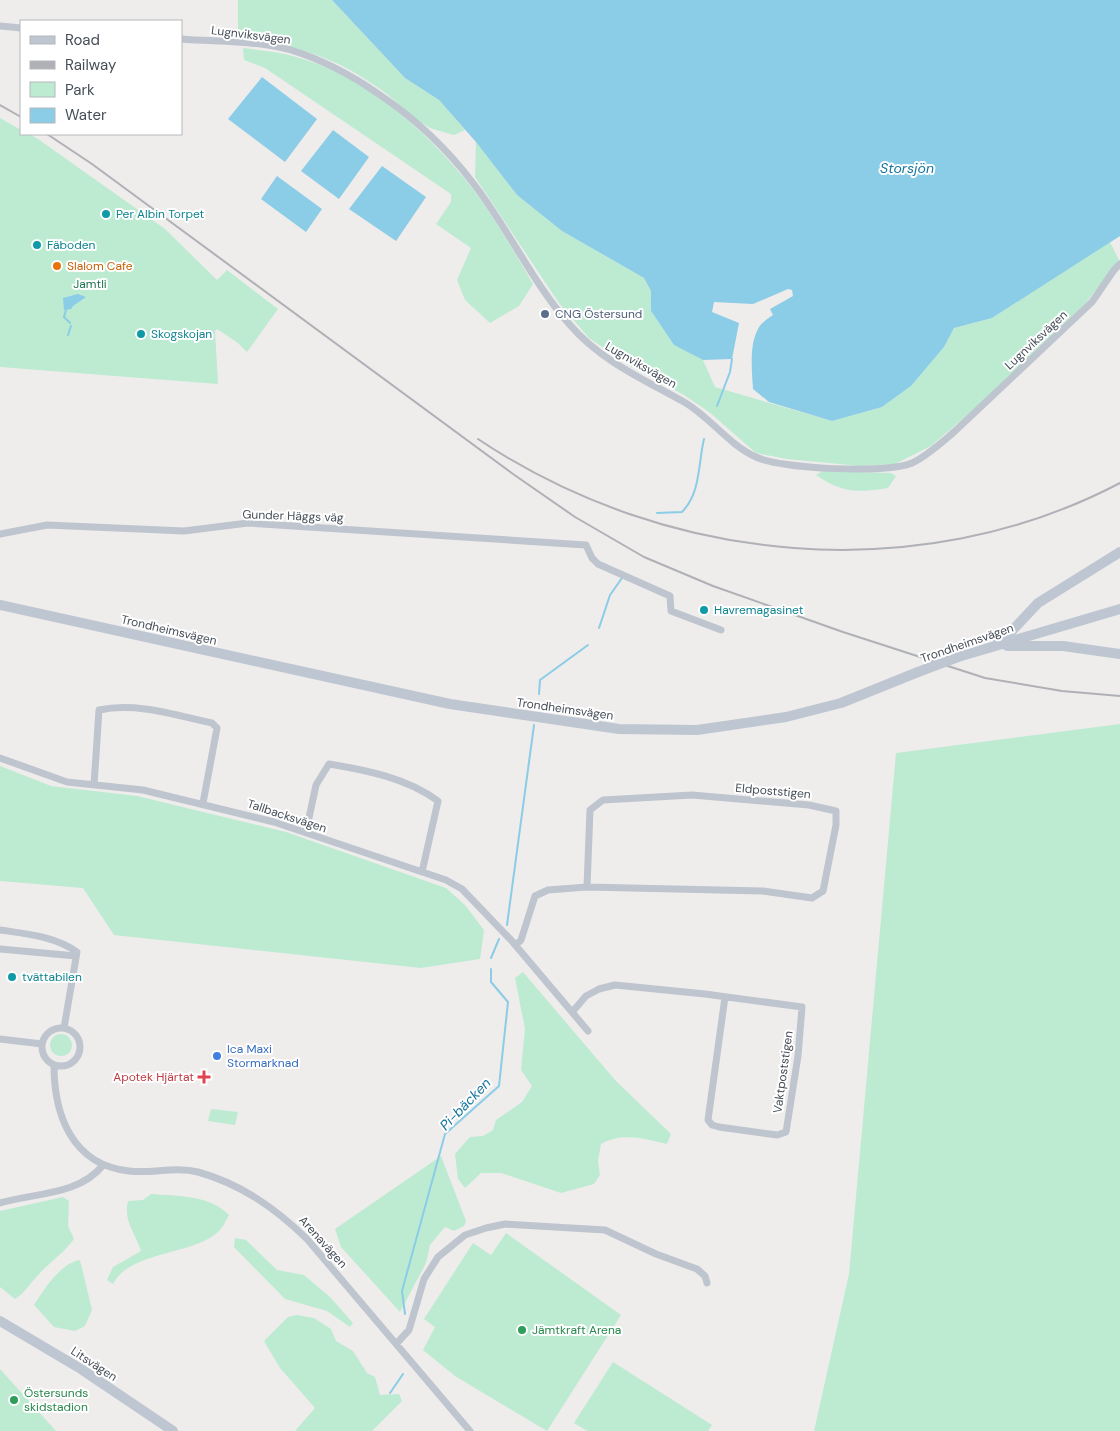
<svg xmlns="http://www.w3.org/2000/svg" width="1120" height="1431" font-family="'DM Sans',sans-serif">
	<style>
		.green { fill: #bcebd2 }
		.water { fill: #8bcce6 }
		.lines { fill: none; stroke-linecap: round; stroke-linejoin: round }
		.stream { stroke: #8bcce6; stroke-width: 2 }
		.street { stroke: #bec5ce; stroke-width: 7 }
		.secondary { stroke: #bec6d2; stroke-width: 10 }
		.rail { stroke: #afb1b6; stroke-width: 2 }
		.secondary-bridge { stroke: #bec6d2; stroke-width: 10 }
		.culture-dot { fill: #0f9aa8; stroke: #fff; stroke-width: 2 }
		.food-dot { fill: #e8710a; stroke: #fff; stroke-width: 2 }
		.service-dot { fill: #5c6f8a; stroke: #fff; stroke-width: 2 }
		.shop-dot { fill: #3f7fe0; stroke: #fff; stroke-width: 2 }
		.health-dot { fill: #e0444e; stroke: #fff; stroke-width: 2 }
		.leisure-dot { fill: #2e9e5b; stroke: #fff; stroke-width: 2 }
		.labels { text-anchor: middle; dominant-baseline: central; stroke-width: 4; stroke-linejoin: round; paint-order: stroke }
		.street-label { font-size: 12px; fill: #464e58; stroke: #fff }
		.culture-label { font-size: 12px; fill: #0d838f; stroke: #fff; text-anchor: start }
		.food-label { font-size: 12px; fill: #c56008; stroke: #fff; text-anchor: start }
		.park-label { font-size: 12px; fill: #1c744f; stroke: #fff }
		.service-label { font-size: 12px; fill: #4e5e75; stroke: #fff; text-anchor: start }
		.shop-label { font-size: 12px; fill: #366cbe; stroke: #fff; text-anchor: start }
		.health-label { font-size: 12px; fill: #be3a42; stroke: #fff; text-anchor: end }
		.leisure-label { font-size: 12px; fill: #27864d; stroke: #fff; text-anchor: start }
		.water-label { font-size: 14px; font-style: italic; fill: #14759d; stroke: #fff }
	</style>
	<rect width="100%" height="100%" fill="#efecec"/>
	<!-- green -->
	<path class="green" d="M238,0H332L405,78L439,100L465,130L454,135C445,132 432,130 425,125C410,116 396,100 380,89C334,56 294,44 238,39Z
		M243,48C257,50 271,51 285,54C360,71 426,129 472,188C495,218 514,252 533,284L519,306L490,323L465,300L457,280L471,248L436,224L451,202V194L265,68L244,60Z
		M0,118L21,130V134H29L38,139L165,229L217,280L227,270L278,309L247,352L238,343L217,329L215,331L218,384L0,367Z
		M476,142L517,195L562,231L644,278L651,291V311L674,345L703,360L715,387L832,421L882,407L911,386L944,347L954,328L992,318L1110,242L1119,260L1085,304L981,403L931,446L895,464L860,466L787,459L756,453L709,412L684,395L632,367L589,338L559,303L475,177Z
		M823,471L891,473L896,476L888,488C858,493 842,493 816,475Z
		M1120,724V1431H814L849,1274L896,753Z
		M0,766L51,786L137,796L286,832L446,888L465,905L484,930L480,959L421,968L114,935L83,888L0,881Z
		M523,972L615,1080L671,1134L667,1144C644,1139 623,1132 601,1144L598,1161L600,1175L594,1184L561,1193L501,1173H481L465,1188L458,1179L455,1154L470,1137L483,1136L493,1130L496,1120L522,1102L532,1086L521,1070L525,1029L515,978Z
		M50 1045a11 11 0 1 1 22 0a11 11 0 1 1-22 0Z
		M211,1109L238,1112L235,1125L208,1121Z
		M441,1156L466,1221L464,1226L454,1231L445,1227L430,1245L426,1263L400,1312L341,1247L335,1229Z
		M151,1194C177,1196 210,1195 229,1215C226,1220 223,1228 218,1232C194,1255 129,1251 113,1284L107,1280L113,1267L141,1251C135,1233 123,1220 128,1201L143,1200Z
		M63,1197L69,1201L68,1226L74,1239C64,1253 51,1261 40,1273C30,1283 26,1292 15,1299L0,1287V1211Z
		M506,1233L621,1315L547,1431L455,1376L423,1350L435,1327L424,1319L473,1243L491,1255Z
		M235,1238L246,1240L277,1270L304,1275L330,1297L353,1323L350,1327L327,1311L285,1299L234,1247Z
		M80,1260L92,1310L85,1326L75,1331L54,1327L34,1305C44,1289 61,1263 80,1260Z
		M297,1315L314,1318L331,1329L336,1341L353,1351L367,1373L375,1377L380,1395L399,1394L402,1401L372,1431H295L315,1408L280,1368L264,1341L288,1317Z
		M613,1362L712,1425L708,1431H587L574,1423Z
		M0,1369L56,1431H0Z"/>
	<!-- water -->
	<path class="water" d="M332,0H1120V236L992,318L954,328L944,347L911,386L882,407L832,421L769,402L753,389C752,371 749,345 758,329C761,323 767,319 773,315L770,309L793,296L792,290L788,289L753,304L714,302L712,312L739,323L732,359L703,360L674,345L651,311V291L644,278L562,231L517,195L476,142L439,100L405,78Z
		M262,77L317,119L285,162L228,119Z
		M333,130L369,157L339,199L301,171Z
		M382,166L426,197L396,241L349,209Z
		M277,176L322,209L306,232L261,199Z
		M78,294L86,297L73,306L71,309L64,310L63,298Z"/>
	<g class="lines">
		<!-- stream -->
		<path class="stream" d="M66,310L64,317L70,323
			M68,335L71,326
			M717,406L730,372L732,359
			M657,513L682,512C701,493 698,463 704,439
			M599,628L610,595L622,578
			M539,694L540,680L588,645
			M507,925L534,725
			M491,958L499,939
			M405,1314L402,1291L445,1134L499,1086L508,1002L491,982V969
			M390,1393L403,1374"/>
		<!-- street -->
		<path class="street" d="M0,26L21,28
			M181,39C216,42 256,40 291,50C323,60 353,76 380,95C414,118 448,150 473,183C508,228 532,282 570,325C601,361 643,379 684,402C710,417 729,445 756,457C780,469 887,474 912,463C927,456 941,443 954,432L1092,302L1114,270L1120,264
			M0,534L47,525L184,531L248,523L586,545L592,558L598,564L670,596L671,611L721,630
			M0,758L67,782L143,790L274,822L446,880L462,889L511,940L588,1031
			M94,785L99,710C136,702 175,715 212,723L217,728L203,803
			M306,832L316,785L329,764C366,770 407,778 438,801L422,872
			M0,930C27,934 54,936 77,952L64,1028
			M516,945L521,940L535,896L548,890L587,887L763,891L812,898L823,891L836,825V811L809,805L692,795L603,800L590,810L587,887
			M0,949L76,956
			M573,1011L586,996L599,989L615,985L705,994L802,1007L798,1056L786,1132L777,1135L719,1127L712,1125L708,1120L725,997
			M42 1047a19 19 0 1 1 38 0a19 19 0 1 1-38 0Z
			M0,1039L42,1044
			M54,1065C54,1115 72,1165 129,1171C152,1174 175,1166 198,1172C241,1184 275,1208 307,1239L470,1431
			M0,1203C34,1193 80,1195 103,1165
			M396,1344L409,1330L424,1279L438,1257L465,1235L486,1228L505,1224L605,1230L656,1254L697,1269L705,1276L707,1283"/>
		<!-- secondary -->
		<path class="secondary" d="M0,605L450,704L619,729L697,730L786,717L841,703L918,672
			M998,641L1008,635L1038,603L1120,552
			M1007,646H1063L1120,654
			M958,657L1120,609
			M0,1321L81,1369L173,1431"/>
		<!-- rail -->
		<path class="rail" d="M0,105L21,117
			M47,134L92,164L513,474L575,517L644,557L713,586L843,632L985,678L1062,691L1120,696
			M478,439C666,565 918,589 1120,483"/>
		<!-- secondary-bridge -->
		<path class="secondary-bridge" d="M918,672L958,657"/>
	</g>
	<!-- markers -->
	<g class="culture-dot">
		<circle cx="106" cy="214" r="5"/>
		<circle cx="37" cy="245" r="5"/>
		<circle cx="141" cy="334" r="5"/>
		<circle cx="704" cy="610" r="5"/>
		<circle cx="12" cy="977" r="5"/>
	</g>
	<circle class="food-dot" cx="57" cy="266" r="5"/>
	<circle class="service-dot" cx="545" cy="314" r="5"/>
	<circle class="shop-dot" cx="217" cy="1056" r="5"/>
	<path class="health-dot" d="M201.5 1069.5h5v5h5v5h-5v5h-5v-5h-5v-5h5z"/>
	<g class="leisure-dot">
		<circle cx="522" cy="1330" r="5"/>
		<circle cx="14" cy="1400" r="5"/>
	</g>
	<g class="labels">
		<!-- street labels -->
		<g class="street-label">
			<text transform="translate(251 35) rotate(7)">Lugnviksvägen</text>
			<text transform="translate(1036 340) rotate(-43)">Lugnviksvägen</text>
			<text transform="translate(641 365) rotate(30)">Lugnviksvägen</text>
			<text transform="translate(293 516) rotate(2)">Gunder Häggs väg</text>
			<text transform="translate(169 630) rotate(13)">Trondheimsvägen</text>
			<text transform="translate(967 643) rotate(-19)">Trondheimsvägen</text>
			<text transform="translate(565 709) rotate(8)">Trondheimsvägen</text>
			<text transform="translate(773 791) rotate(5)">Eldpoststigen</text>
			<text transform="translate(287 816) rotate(18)">Tallbacksvägen</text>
			<text transform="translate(783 1072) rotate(-82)">Vaktpoststigen</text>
			<text transform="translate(323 1242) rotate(48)">Arenavägen</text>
			<text transform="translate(94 1364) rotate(33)">Litsvägen</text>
		</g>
		<!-- culture labels -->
		<g class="culture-label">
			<text x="116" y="214">Per Albin Torpet</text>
			<text x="47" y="245">Fäboden</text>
			<text x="151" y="334">Skogskojan</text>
			<text x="714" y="610">Havremagasinet</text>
			<text x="22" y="977">tvättabilen</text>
		</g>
		<!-- food labels -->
		<g class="food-label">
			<text x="67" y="266">Slalom Cafe</text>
		</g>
		<!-- park labels -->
		<g class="park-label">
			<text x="90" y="284">Jamtli</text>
		</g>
		<!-- service labels -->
		<g class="service-label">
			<text x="555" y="314">CNG Östersund</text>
		</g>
		<!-- shop labels -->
		<g class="shop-label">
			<text x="227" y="1049">Ica Maxi<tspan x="227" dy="14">Stormarknad</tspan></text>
		</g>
		<!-- health labels -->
		<g class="health-label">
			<text x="194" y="1077">Apotek Hjärtat</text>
		</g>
		<!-- leisure labels -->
		<g class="leisure-label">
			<text x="532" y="1330">Jämtkraft Arena</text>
			<text x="24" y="1393">Östersunds<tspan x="24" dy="14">skidstadion</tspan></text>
		</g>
		<!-- water labels -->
		<g class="water-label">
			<text x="907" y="168">Storsjön</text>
			<text transform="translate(465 1104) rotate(-46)">Pi-bäcken</text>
		</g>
	</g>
	<!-- legend -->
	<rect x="20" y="20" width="162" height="115" fill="#ffffff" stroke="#b5b8bc"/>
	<rect x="30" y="36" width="25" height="8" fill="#bec6d2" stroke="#b5b8bc"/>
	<text x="65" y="45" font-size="15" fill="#464e58">Road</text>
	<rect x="30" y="61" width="25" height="8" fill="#afb1b6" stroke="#b5b8bc"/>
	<text x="65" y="70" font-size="15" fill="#464e58">Railway</text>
	<rect x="30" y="82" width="25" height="15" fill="#bcebd2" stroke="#b5b8bc"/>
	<text x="65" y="95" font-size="15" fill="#464e58">Park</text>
	<rect x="30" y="108" width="25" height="15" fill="#8bcce6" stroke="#b5b8bc"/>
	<text x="65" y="120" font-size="15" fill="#464e58">Water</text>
</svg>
